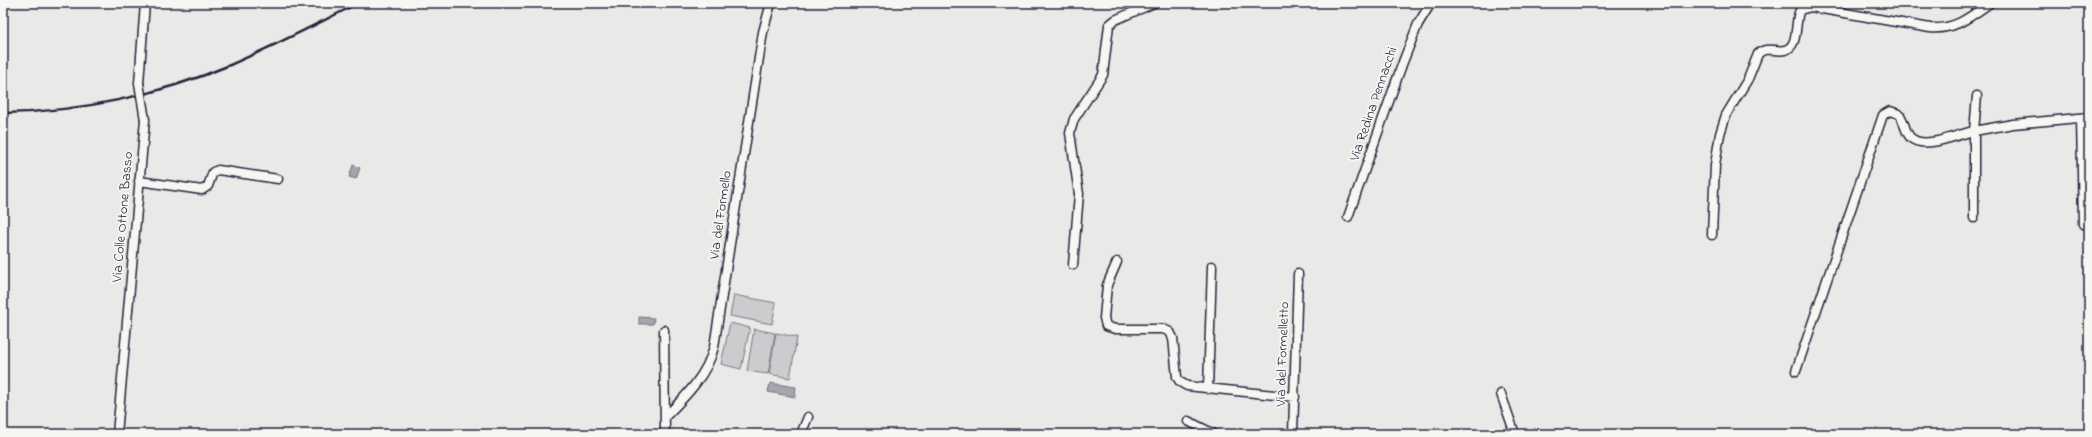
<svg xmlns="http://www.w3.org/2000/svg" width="2092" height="437" font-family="'Indie Flower',sans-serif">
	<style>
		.green { fill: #ccccce; stroke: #777784 }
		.water { fill: #a5a5ac; stroke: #71717f }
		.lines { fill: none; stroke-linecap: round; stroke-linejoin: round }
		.minor-casing { stroke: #22223b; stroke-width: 11 }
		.minor { stroke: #f6f6f2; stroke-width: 8 }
		.rail { stroke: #22223b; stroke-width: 2.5 }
		.minor-bridge-casing { stroke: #22223b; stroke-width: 11; stroke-linecap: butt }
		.minor-bridge { stroke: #f6f6f2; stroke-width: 8 }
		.labels { text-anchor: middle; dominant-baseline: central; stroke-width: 3.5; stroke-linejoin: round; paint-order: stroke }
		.street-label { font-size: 14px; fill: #22223b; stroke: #f6f6f2 }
	</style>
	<rect width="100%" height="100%" fill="#e9e9e7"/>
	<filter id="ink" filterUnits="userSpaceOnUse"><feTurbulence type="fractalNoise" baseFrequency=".025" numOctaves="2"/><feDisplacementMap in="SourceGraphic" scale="8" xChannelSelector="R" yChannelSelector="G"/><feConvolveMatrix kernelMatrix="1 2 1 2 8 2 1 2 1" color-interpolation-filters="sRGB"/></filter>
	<g filter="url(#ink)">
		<!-- green -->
		<path class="green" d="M734,295L776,303L772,324L730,316Z
			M730,323L750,328L741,369L721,364Z
			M754,329L775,333L768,374L747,371Z
			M776,333L797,337L790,378L769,374Z"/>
		<!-- water -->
		<path class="water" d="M353,165L360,168L356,179L349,177Z
			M639,317L654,318L653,324H639Z
			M770,383L796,387L795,397L768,392Z"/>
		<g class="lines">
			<!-- minor casing -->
			<g class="minor-casing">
				<path id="minor" d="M139,83L145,3
					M2081,118L2083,224
					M139,181L202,190L208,186L213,172L218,170L278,179
					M1348,217L1403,62L1418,24L1431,3
					M1974,218V131L2013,124L2089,117
					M1712,235L1715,165L1720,134L1726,115L1748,79L1758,54C1766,46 1775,52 1785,50C1800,46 1794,20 1800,10L1811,7L1930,28C1955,30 1970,17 1990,3
					M1117,262L1107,285L1104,318L1106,326L1115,329H1163L1170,332L1173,338L1177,377L1180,382L1187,386L1295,397
					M1073,265L1079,194L1070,133L1074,119L1103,75L1109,25L1115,20L1154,3
					M664,330L665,434
					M1796,371L1883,115L1890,111L1899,114C1905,121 1904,130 1910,137C1923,151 1958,134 1974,131L1977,96
					M1208,389L1212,266
					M1501,394L1515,434
					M665,417C686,396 707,375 714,347L763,32L771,3
					M1188,421L1214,434
					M117,434L145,120
					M801,434L808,417
					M1293,434L1298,274"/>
			</g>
			<!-- minor -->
			<use href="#minor" class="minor"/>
			<!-- rail -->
			<path class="rail" d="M3,113C80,112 159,95 230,65C274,46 316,24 359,3"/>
			<!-- minor-bridge casing -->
			<g class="minor-bridge-casing">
				<path id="minor-bridge" d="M139,83L145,120"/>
			</g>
			<!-- minor-bridge -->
			<use href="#minor-bridge" class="minor-bridge"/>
		</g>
	</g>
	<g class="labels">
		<!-- street labels -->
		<g class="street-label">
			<text transform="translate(1374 104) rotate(-71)">Via Redina Pennacchi</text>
			<text transform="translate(721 215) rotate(-82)">Via del Formello</text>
			<text transform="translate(123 217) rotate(-85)">Via Colle Ottone Basso</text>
			<text transform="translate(1283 354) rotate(-88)">Via del Formelletto</text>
		</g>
	</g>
	<!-- margin -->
	<rect width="2092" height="437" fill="none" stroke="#f6f6f2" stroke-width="16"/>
	<rect x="8" y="8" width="2076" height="421" fill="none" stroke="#22223b" stroke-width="1.5" filter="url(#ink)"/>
</svg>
